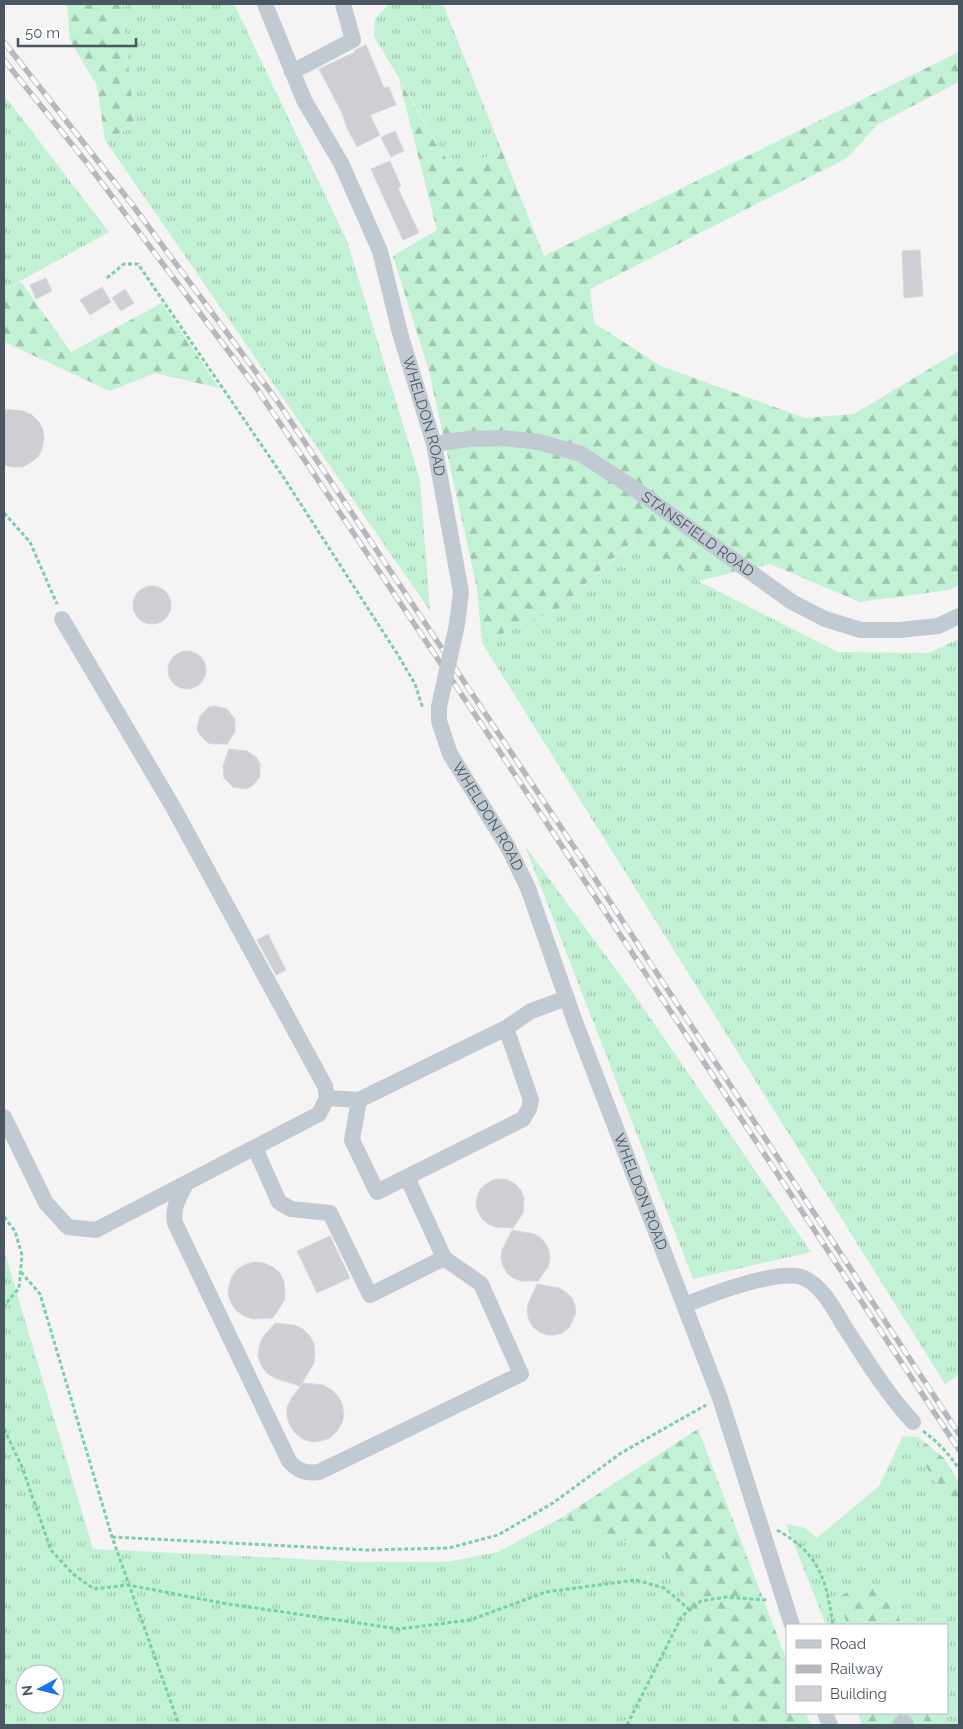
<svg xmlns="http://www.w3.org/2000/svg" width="963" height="1729" font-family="Raleway,sans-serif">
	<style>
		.grass { fill: url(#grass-tufts); fill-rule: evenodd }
		.forest { fill: url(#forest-firs) }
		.building { fill: #cdcfd5; stroke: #d7d9de }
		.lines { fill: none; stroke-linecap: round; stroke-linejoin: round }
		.path { stroke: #7ad0a6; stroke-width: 3; stroke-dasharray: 4 2.5; stroke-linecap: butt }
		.minor { stroke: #c1cad2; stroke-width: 16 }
		.rail-casing { stroke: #b5b8bd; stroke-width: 5.5 }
		.rail { stroke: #fff; stroke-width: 4; stroke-dasharray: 11; stroke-linecap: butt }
		.minor-bridge { stroke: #c1cad2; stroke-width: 16 }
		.labels { text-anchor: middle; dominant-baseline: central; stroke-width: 5; stroke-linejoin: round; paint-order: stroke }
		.street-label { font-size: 15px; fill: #4a5661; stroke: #fff }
	</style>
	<defs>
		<pattern id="grass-tufts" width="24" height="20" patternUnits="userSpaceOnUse" patternTransform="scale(1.25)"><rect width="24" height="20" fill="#c3f1d5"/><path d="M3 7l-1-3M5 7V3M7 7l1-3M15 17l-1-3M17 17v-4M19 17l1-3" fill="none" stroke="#a0c6b0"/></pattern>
		<pattern id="forest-firs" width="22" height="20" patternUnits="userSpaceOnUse" patternTransform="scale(1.25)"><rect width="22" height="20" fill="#c3f1d5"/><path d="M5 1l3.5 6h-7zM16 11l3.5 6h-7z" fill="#a0c6b0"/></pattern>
	</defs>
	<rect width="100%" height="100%" fill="#f5f3f3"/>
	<!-- grass -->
	<path class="grass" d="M128,4H234L347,241L420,480L430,611L105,140L135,126L122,7Z
		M389,4H443L502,151L453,170L374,36L375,19Z
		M4,95L109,232L4,290Z
		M636,539L698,581L838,652L928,653L959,639V1375L945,1384L482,643L558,609Z
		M525,846L629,987L811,1252L693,1279Z
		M4,1250L93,1549L363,1562H447L498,1552L561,1518L666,1555L735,1725H4ZM25,1674H55V1704H25Z
		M903,1436L918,1437L925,1465L959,1518V1725H934L928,1713H947V1625H900L896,1591L839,1597L847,1625H826L786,1524L805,1528L817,1538L879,1486Z"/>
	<!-- forest -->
	<path class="forest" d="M67,4H128L122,7L135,126L105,140L97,86L70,40Z
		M959,52V82L878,124L847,158L590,289L594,323L661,366L805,418L854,414L959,351V585L949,590L860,602L770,564L698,581L635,539L558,609L482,643L477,588L429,371L393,256L437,230L399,80L453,170L502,151L544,256Z
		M21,282L71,352L162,303L219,388L155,373L110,391L4,342V290Z
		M698,1429L787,1661V1713H806L811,1725H735L666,1555L561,1518Z
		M918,1437L944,1458L959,1482V1518L925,1465Z
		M863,1583L896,1591L900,1625H847L839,1597Z
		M858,1713H928L934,1725H862Z"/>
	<!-- building -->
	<path class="building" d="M366,45L384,88L389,87L396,105L370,115L380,135L357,147L347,128L342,113L319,69L355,52V50Z
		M395,131L404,151L391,157L381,137Z
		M390,161L401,186L398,188L419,233L403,240L371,169Z
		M920,250L923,296L904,298L902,251Z
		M46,278L52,291L36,299L30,285Z
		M102,287L111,302L90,315L80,300Z
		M125,289L134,303L121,311L112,298Z
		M4,409L23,411L32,415L39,422L43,430L44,439L42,449L38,457L30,463L22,467H12L4,465Z
		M133 605a19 19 0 1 1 38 0a19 19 0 1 1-38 0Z
		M168 670a19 19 0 1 1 38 0a19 19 0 1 1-38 0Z
		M215,706L227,709L235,719V732L227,744H214L208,743L199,734L197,728L200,716L209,707Z
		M229,749L247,751L257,758L260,764V777L252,786L246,789L233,787L224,778L223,766Z
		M268,934L286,970L276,975L257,940Z
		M501,1179L508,1180L515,1184L521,1190L524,1198L523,1213L513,1228L496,1227L488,1224L482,1219L478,1212L476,1205L477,1197L480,1189L486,1184L493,1180Z
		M512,1230L534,1234L541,1238L546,1244L549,1251L550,1259L548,1267L538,1281H521L513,1278L507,1273L503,1266L501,1258L502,1250Z
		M330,1236L350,1278L317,1293L297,1251Z
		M255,1262L264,1263L273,1267L280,1273L284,1282L285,1291L284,1301L273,1318L253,1319L244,1316L237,1311L231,1303L228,1294L229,1285L232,1276L238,1269L246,1264Z
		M537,1284L559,1288L566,1292L572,1298L575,1305L576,1313L569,1328L562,1333L555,1335H547L539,1332L533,1327L529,1320L527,1312L528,1304Z
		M275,1323L294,1325L303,1329L310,1336L314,1344L315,1353L314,1363L300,1386L274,1378L267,1373L261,1365L258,1356L259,1347L262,1338Z
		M303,1383L323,1385L332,1390L338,1396L342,1404L344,1414L342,1423L337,1431L330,1438L321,1441L312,1442L303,1439L295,1433L290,1426L287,1417V1407L291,1399Z"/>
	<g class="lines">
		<!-- path -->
		<path class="path" d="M107,278L124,264H138L284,478L398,655L415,684L423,709
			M4,513L30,542L57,604
			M4,1217L15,1231L22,1255L19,1288L4,1306
			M21,1272L40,1294L112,1537L179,1725
			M4,1429L22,1467L51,1550L73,1574L94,1589L128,1585L222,1603L399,1629L470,1620L546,1592L636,1580L664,1588L690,1610
			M923,1431C938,1442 949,1454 959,1469
			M777,1530C820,1554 826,1579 833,1625
			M112,1537L367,1550L449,1548L498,1535L553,1503L621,1453L706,1405
			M627,1725L682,1616L701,1601L726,1597L768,1600"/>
		<!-- minor -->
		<g class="minor">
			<path id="s1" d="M265,4L304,100L341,163L380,251L400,333L434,444L461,592L457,624"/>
			<path d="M292,72L353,40L343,4"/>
			<path id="s2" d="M434,444L468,439L504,438L539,442L581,454L635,489L792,602L825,619L861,630H900L938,626L959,616"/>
			<path d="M62,619L173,807L325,1086L327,1098L359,1100L506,1028L531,1011L567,998"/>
			<path id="s3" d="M439,707V721L450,754L508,847L528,888L575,1022L720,1398L792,1625"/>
			<path d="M359,1100L352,1140L377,1192L523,1119L529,1109L531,1100L506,1028"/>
			<path d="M4,1117L46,1203L68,1227L96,1230L319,1114L327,1098"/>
			<path d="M255,1148L279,1202L291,1209L330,1213L370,1295L444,1258L407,1177"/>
			<path d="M186,1184C179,1197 172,1208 175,1223L289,1461C298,1471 306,1474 319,1472L521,1374L481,1284L444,1258"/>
			<path d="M685,1305C709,1295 783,1266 806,1279C825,1289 835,1312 846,1329C867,1361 887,1394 913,1422"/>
			<path d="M825,1713L830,1725"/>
			<path d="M900,1725L905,1723L906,1725"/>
		</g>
		<!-- rail casing -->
		<g class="rail-casing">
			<path id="rail" d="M4,42L131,203L278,402L584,862L959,1434
				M4,60L87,163L257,389L498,749L959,1450"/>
		</g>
		<!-- rail -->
		<use href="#rail" class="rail"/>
		<!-- minor-bridge -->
		<path class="minor-bridge" d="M439,707L457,624"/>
	</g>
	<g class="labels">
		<!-- street labels -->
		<g class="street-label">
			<text stroke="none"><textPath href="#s1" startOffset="444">WHELDON ROAD</textPath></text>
			<text stroke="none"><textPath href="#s2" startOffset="291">STANSFIELD ROAD</textPath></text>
			<text stroke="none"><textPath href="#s3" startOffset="122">WHELDON ROAD</textPath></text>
			<text stroke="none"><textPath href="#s3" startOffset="528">WHELDON ROAD</textPath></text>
		</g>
	</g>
	<!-- border -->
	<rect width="963" height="1729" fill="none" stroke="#4a5661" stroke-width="10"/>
	<!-- legend -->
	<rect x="786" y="1624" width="162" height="90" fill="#ffffff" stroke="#b7bbc0"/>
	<rect x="796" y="1640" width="25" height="8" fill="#c1cad2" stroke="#b7bbc0"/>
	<text x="830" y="1649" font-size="15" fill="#4a5661">Road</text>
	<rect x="796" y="1665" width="25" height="8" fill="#b5b8bd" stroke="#b7bbc0"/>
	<text x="830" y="1674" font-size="15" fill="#4a5661">Railway</text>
	<rect x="796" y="1686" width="25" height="15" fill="#cdcfd5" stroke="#b7bbc0"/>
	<text x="830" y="1699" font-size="15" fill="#4a5661">Building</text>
	<!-- north arrow -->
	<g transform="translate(40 1689) rotate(263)"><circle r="24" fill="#ffffff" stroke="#b7bbc0"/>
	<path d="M0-4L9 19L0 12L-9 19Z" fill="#1a73e8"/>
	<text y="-8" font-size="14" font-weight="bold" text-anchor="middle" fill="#4a5661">N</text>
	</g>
	<!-- scale -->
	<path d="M18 38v8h118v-8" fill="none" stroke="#4a5661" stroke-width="2.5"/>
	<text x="25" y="38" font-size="15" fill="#4a5661" stroke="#ffffff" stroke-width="4" paint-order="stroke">50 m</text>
</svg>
